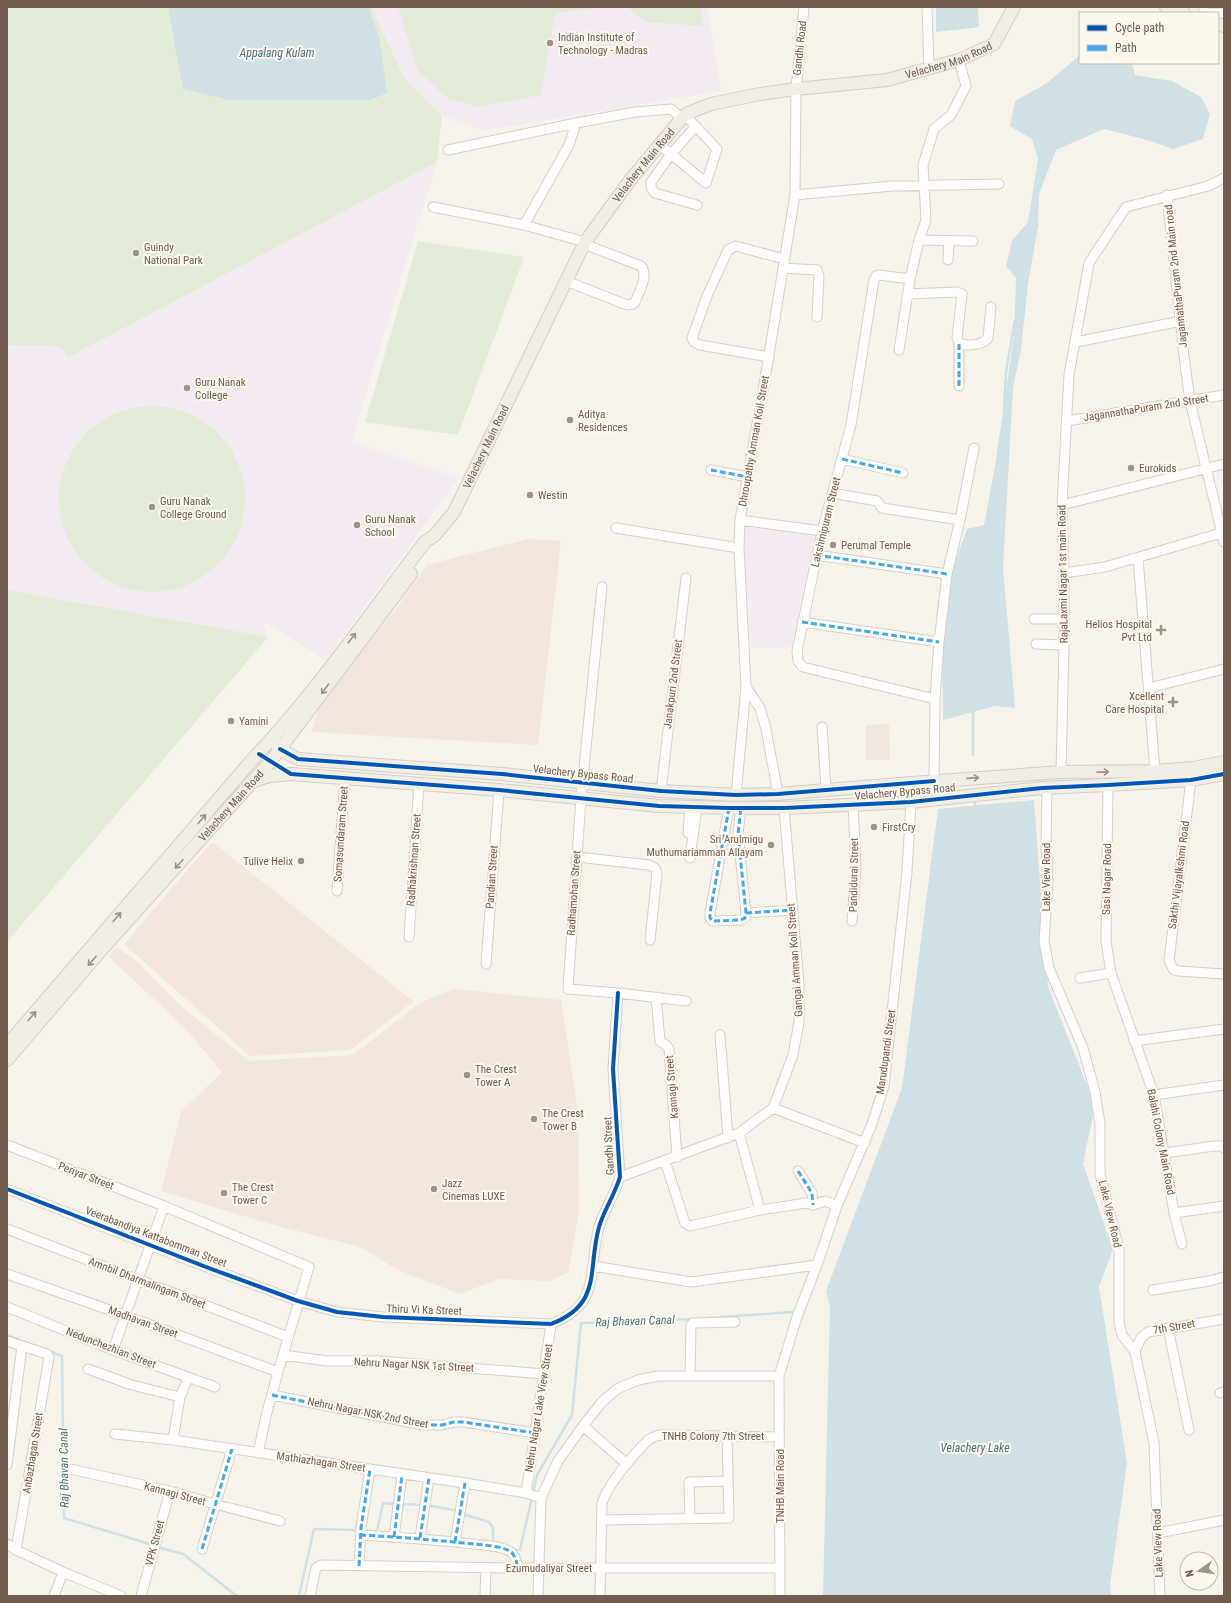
<svg xmlns="http://www.w3.org/2000/svg" width="1231" height="1603" font-family="'Roboto Condensed',sans-serif">
	<style>
		.commercial { fill: #f3e6dd }
		.education { fill: #f3ebf1 }
		.green { fill: #e2ecd7 }
		.water { fill: #cfe1e4 }
		.lines { fill: none; stroke-linecap: round; stroke-linejoin: round }
		.stream { stroke: #cfe1e4; stroke-width: 2.5 }
		.minor-casing { stroke: #d5d0c9; stroke-width: 11 }
		.major-casing { stroke: #d4cec7; stroke-width: 14 }
		.minor { stroke: #fefdfc; stroke-width: 9 }
		.major { stroke: #f1eee6; stroke-width: 12 }
		.quiet { stroke: #3fa9f5; stroke-width: 3; stroke-dasharray: 6 3; stroke-linecap: butt }
		.cycleway-casing { stroke: #fdf8ed; stroke-width: 6 }
		.cycleway { stroke: #0057b8; stroke-width: 4 }
		.oneway { stroke: #9d9084 }
		.poi-dot { fill: #9f9286; stroke: #fdf8ed; stroke-width: 1.5 }
		.labels { text-anchor: middle; dominant-baseline: central; stroke-width: 4; stroke-linejoin: round; paint-order: stroke }
		.poi-label { font-size: 11px; fill: #705d4f; stroke: #fdf8ed; text-anchor: start }
		.street-label { font-size: 11px; fill: #705d4f; stroke: #fdf8ed }
		.water-label { font-size: 12px; font-style: italic; fill: #4b7481; stroke: #fdf8ed }
	</style>
	<rect width="100%" height="100%" fill="#f6f3eb"/>
	<!-- commercial -->
	<path class="commercial" d="M528,539L561,541L538,745L312,732L321,698L396,609L427,565Z
		M889,724L890,760H866V725Z
		M212,842L413,1001H414L350,1050L250,1056L124,944Z
		M115,947L132,957L184,1009L249,1061L353,1055L420,1003L454,989L561,1000L578,1112L579,1212L568,1273L548,1281L499,1279L460,1294L398,1270L360,1247L263,1222L161,1191L181,1112L222,1072L187,1030L109,957Z"/>
	<!-- education -->
	<path class="education" d="M371,7H707L721,91L482,131L442,115L404,78Z
		M437,162L351,442L459,478L326,660L263,621L268,637L7,590V345L58,346L69,357Z
		M742,517L815,532L792,647L751,648Z"/>
	<!-- green -->
	<path class="green" d="M7,7H371L404,78L442,115L437,162L69,357L58,346L7,345Z
		M398,7H603L555,13L541,95L478,107L447,98L418,71Z
		M627,7H700L703,26L647,22Z
		M418,241L524,257L458,435L365,422Z
		M59 499a93 93 0 1 1 186 0a93 93 0 1 1-186 0Z
		M7,590L268,637L7,942Z"/>
	<!-- water -->
	<path class="water" d="M168,7H368L379,36L387,93L370,100H230L183,89Z
		M936,7H978L979,27L936,32Z
		M1080,55V63H1132L1135,75L1172,81L1201,97L1210,114L1203,139L1173,149L1147,140L1104,129L1056,150L1039,194L1038,226L1028,284L1021,349L1013,388L1003,567L1015,708L995,706L943,720L942,659L952,570L967,529L984,525L995,466L1014,336L1016,278L1006,266L1012,241L1028,222L1038,159L1032,139L1010,126L1015,101L1047,83Z
		M1034,800L1048,987L1095,1105L1083,1164L1113,1249L1099,1287L1127,1463L1110,1585L1111,1596H823L830,1306L826,1291L902,1088L938,809Z"/>
	<g class="lines">
		<!-- stream -->
		<path class="stream" d="M1004,408L1006,372L1015,320
			M973,709V755
			M975,808V801
			M708,1318L792,1312
			M7,1335L33,1345
			M49,1351L62,1356L64,1518L153,1545
			M401,1504L422,1505
			M427,1505L458,1511
			M462,1514L489,1522L493,1528V1543
			M363,1531H377L383,1503L396,1504
			M157,1547L183,1554L237,1596
			M514,1550H520L537,1475L572,1415L581,1323L693,1319
			M299,1596L314,1529L358,1530"/>
		<!-- minor casing -->
		<g class="minor-casing">
			<path id="minor" d="M927,7L929,69
				M1203,7L1206,13H1224
				M695,127L671,154L651,182C651,187 651,190 655,193L697,205
				M659,144L706,183L717,149L685,115
				M448,150L576,123
				M795,195L893,186L999,184
				M1167,195L1184,356L1190,401L1224,542
				M433,207L524,225L585,242
				M524,225L569,145L576,123L635,112L671,109L682,118
				M919,240L973,241
				M948,260L949,241
				M783,268L817,270L819,276L817,317
				M910,279L879,275L876,276L874,280L851,425L822,531L797,651L798,661L803,667L935,699
				M566,281L627,305L633,304L635,302C639,292 649,275 641,266L584,244
				M908,294L957,292L962,294L957,338L959,343C967,346 982,346 988,338L991,307
				M1076,342L1181,321
				M899,350L910,279L919,240L926,220L923,165L934,129L951,115L966,86L959,60
				M769,357L700,345L694,342L692,338L707,296L728,250L736,246L784,259
				M959,386V343
				M1067,421L1224,395
				M842,459L903,473
				M711,470L748,477
				M832,493L877,501L882,508L960,520
				M1062,505L1224,464
				M740,520L822,531
				M616,528L739,548
				M816,555L947,574
				M1138,558L1155,771
				M1064,573L1105,567L1221,533
				M602,587L581,798L568,989L618,993L686,1001
				M1034,619H1064
				M802,622L939,642
				M1036,644L1064,645
				M746,687L760,708L766,729L778,794
				M1149,688L1224,669
				M822,727L826,790
				M1061,772L1064,645V573L1062,505L1069,375L1089,263L1126,207L1208,186L1224,178
				M1191,780L1169,960L1173,969L1178,971L1224,974
				M934,781L935,699L939,642L947,574L960,520L974,448
				M1108,785L1106,941L1111,973L1154,1095L1174,1213L1182,1244
				M1047,787L1046,846L1048,882L1044,941L1049,968L1083,1048L1095,1092L1100,1124V1174L1119,1249V1322L1122,1335L1135,1352L1154,1443L1160,1596
				M661,791L686,578
				M736,795L746,687L739,548L740,520L766,373L795,195L796,89L804,7
				M729,808L710,913V918L713,921L740,920L745,918L746,913L738,834L741,808
				M688,833L690,807
				M577,857L649,865L655,868L657,874L650,940
				M690,858L697,807
				M337,891L345,777
				M746,913L792,910
				M852,921L856,868L853,805
				M409,937L419,783
				M486,964L499,790
				M1080,978L1111,973
				M656,997L660,1041L667,1046L669,1049L677,1157
				M720,1035L728,1138
				M1134,1041L1224,1029
				M1154,1095L1224,1085
				M773,1108L865,1143
				M739,1133L760,1210
				M7,1145L164,1206L309,1267L278,1372L266,1416L258,1453
				M1165,1153L1214,1146H1222L1224,1148
				M665,1161L685,1223L690,1226L760,1210L806,1203L813,1205L825,1201L837,1206
				M798,1171L812,1193L813,1205
				M620,1177L739,1133L773,1108L793,1055L799,1022V985L784,808
				M7,1189L206,1267L298,1301L337,1312L383,1317L551,1324C603,1304 587,1270 599,1227C604,1210 615,1194 620,1177L613,1069L618,993
				M1174,1213L1224,1206
				M7,1229L288,1337
				M593,1266L691,1282L817,1265
				M7,1274L124,1315L278,1372
				M1153,1290L1209,1281L1224,1277
				M7,1307L113,1350L215,1387
				M1168,1328L1189,1430
				M7,1341L47,1354L49,1357L16,1550
				M113,1350L164,1206
				M1135,1352L1141,1338L1148,1332L1224,1319
				M283,1355L327,1361H379L545,1374
				M88,1369L132,1385L180,1397
				M690,1376L691,1325L693,1323L735,1322
				M1220,1393L1224,1392
				M272,1395L423,1425H442L454,1422H463L535,1433
				M583,1426L627,1464
				M115,1434L173,1440L465,1483L526,1493L541,1498
				M173,1440L180,1397L188,1378
				M7,1465L22,1346
				M70,1469L170,1491L215,1504L280,1521
				M526,1493L551,1324
				M690,1519L689,1482L728,1481
				M602,1520L729,1518L727,1435
				M1158,1533L1224,1520
				M360,1535C399,1537 436,1540 474,1544C483,1545 503,1546 511,1552C515,1555 517,1563 518,1568
				M394,1537L402,1475
				M420,1538L429,1478
				M455,1542L465,1483
				M7,1544L16,1550L63,1572L121,1596
				M202,1549L232,1449
				M359,1566L361,1528L370,1469
				M54,1596L63,1572
				M141,1596L170,1491
				M310,1596L316,1568L321,1565L518,1568H780
				M485,1596L486,1568
				M538,1596L541,1498L558,1461L583,1426L602,1402L617,1389L638,1380L658,1376H779
				M600,1596L602,1503C608,1484 633,1455 648,1440C651,1438 656,1436 659,1435L779,1437
				M780,1596L779,1376L797,1317L817,1265L837,1206L872,1124L884,1086L907,872L912,783"/>
		</g>
		<!-- major casing -->
		<g class="major-casing">
			<g id="major">
				<path d="M1166,7L1184,13"/>
				<path d="M1218,24L1224,26"/>
				<path d="M272,740L280,749L298,759L502,774L661,791L736,795L778,794L912,783L1061,772L1155,771L1193,768L1224,762"/>
				<path d="M251,782L269,776L291,774L499,790L659,806L729,808H784L911,802L1042,788L1108,785L1191,780L1224,774"/>
				<path id="s1" d="M7,1045L251,761C315,694 368,616 425,542L435,535L454,512L585,242L631,179L682,118L688,113L711,104L760,94L796,89L887,80L959,60L994,44L1014,7"/>
				<path id="s2" d="M7,1060L103,948L271,761L411,574"/>
			</g>
		</g>
		<!-- minor -->
		<use href="#minor" class="minor"/>
		<!-- major -->
		<use href="#major" class="major"/>
		<!-- quiet -->
		<path class="quiet" d="M959,386V343
			M842,459L903,473
			M711,470L748,477
			M816,555L947,574
			M802,622L939,642
			M729,808L710,913V918L713,921L740,920L745,918L746,913L738,834L741,808
			M746,913L792,910
			M798,1171L812,1193L813,1205
			M272,1395L423,1425H442L454,1422H463L535,1433
			M360,1535C399,1537 436,1540 474,1544C483,1545 503,1546 511,1552C515,1555 517,1563 518,1568
			M394,1537L402,1475
			M420,1538L429,1478
			M455,1542L465,1483
			M202,1549L232,1449
			M359,1566L361,1528L370,1469"/>
		<!-- cycleway casing -->
		<g class="cycleway-casing">
			<path id="cycleway" d="M280,749L298,759L502,774L661,791L736,795L778,794L934,781
				M259,754L291,774L499,790L659,806L729,808H784L911,802L1042,788L1108,785L1191,780L1224,774
				M7,1189L206,1267L298,1301L337,1312L383,1317L551,1324C603,1304 587,1270 599,1227C604,1210 615,1194 620,1177L613,1069L618,993"/>
		</g>
		<!-- cycleway -->
		<use href="#cycleway" class="cycleway"/>
	</g>
	<!-- one-way arrows -->
	<defs><path id="oneway-shaft" d="M-6 0H5M1.5-3L5.5 0L1.5 3" fill="none" stroke-width="1.6" stroke-linecap="round" stroke-linejoin="round"/></defs>
	<g class="oneway">
		<use href="#oneway-shaft" transform="translate(352 638) rotate(-53)"/>
		<use href="#oneway-shaft" transform="translate(325 689) rotate(126)"/>
		<use href="#oneway-shaft" transform="translate(1103 772) rotate(-1)"/>
		<use href="#oneway-shaft" transform="translate(973 778) rotate(-4)"/>
		<use href="#oneway-shaft" transform="translate(202 819) rotate(-49)"/>
		<use href="#oneway-shaft" transform="translate(179 864) rotate(132)"/>
		<use href="#oneway-shaft" transform="translate(117 917) rotate(-49)"/>
		<use href="#oneway-shaft" transform="translate(92 961) rotate(131)"/>
		<use href="#oneway-shaft" transform="translate(32 1016) rotate(-49)"/>
	</g>
	<!-- markers -->
	<g class="poi-dot">
		<circle cx="550" cy="43" r="4"/>
		<circle cx="136" cy="253" r="4"/>
		<circle cx="187" cy="388" r="4"/>
		<circle cx="570" cy="420" r="4"/>
		<circle cx="1131" cy="468" r="4"/>
		<circle cx="530" cy="495" r="4"/>
		<circle cx="152" cy="507" r="4"/>
		<circle cx="357" cy="525" r="4"/>
		<circle cx="833" cy="545" r="4"/>
		<path d="M1159 624h4v4h4v4h-4v4h-4v-4h-4v-4h4z"/>
		<path d="M1171 696h4v4h4v4h-4v4h-4v-4h-4v-4h4z"/>
		<circle cx="231" cy="721" r="4"/>
		<circle cx="874" cy="827" r="4"/>
		<circle cx="771" cy="845" r="4"/>
		<circle cx="301" cy="861" r="4"/>
		<circle cx="467" cy="1075" r="4"/>
		<circle cx="534" cy="1119" r="4"/>
		<circle cx="434" cy="1189" r="4"/>
		<circle cx="224" cy="1193" r="4"/>
	</g>
	<g class="labels">
		<!-- poi labels -->
		<g class="poi-label">
			<text x="558" y="37">Indian Institute of<tspan x="558" dy="13">Technology - Madras</tspan></text>
			<text x="144" y="247">Guindy<tspan x="144" dy="13">National Park</tspan></text>
			<text x="195" y="382">Guru Nanak<tspan x="195" dy="13">College</tspan></text>
			<text x="578" y="414">Aditya<tspan x="578" dy="13">Residences</tspan></text>
			<text x="1139" y="468">Eurokids</text>
			<text x="538" y="495">Westin</text>
			<text x="160" y="501">Guru Nanak<tspan x="160" dy="13">College Ground</tspan></text>
			<text x="365" y="519">Guru Nanak<tspan x="365" dy="13">School</tspan></text>
			<text x="841" y="545">Perumal Temple</text>
			<text x="1152" y="624" text-anchor="end">Helios Hospital<tspan x="1152" dy="13">Pvt Ltd</tspan></text>
			<text x="1164" y="696" text-anchor="end">Xcellent<tspan x="1164" dy="13">Care Hospital</tspan></text>
			<text x="239" y="721">Yamini</text>
			<text x="882" y="827">FirstCry</text>
			<text x="763" y="839" text-anchor="end">Sri Arulmigu<tspan x="763" dy="13">Muthumariamman Allayam</tspan></text>
			<text x="293" y="861" text-anchor="end">Tulive Helix</text>
			<text x="475" y="1069">The Crest<tspan x="475" dy="13">Tower A</tspan></text>
			<text x="542" y="1113">The Crest<tspan x="542" dy="13">Tower B</tspan></text>
			<text x="442" y="1183">Jazz<tspan x="442" dy="13">Cinemas LUXE</tspan></text>
			<text x="232" y="1187">The Crest<tspan x="232" dy="13">Tower C</tspan></text>
		</g>
		<!-- street labels -->
		<g class="street-label">
			<text transform="translate(800 48) rotate(-84)">Gandhi Road</text>
			<text stroke="none"><textPath href="#s1" startOffset="1429">Velachery Main Road</textPath></text>
			<text stroke="none"><textPath href="#s1" startOffset="1093">Velachery Main Road</textPath></text>
			<text transform="translate(1176 276) rotate(-96)">JagannathaPuram 2nd Main road</text>
			<text transform="translate(1146 408) rotate(-9)">JagannathaPuram 2nd Street</text>
			<text transform="translate(754 441) rotate(-80)">Dhroupathy Amman Koil Street</text>
			<text stroke="none"><textPath href="#s1" startOffset="769">Velachery Main Road</textPath></text>
			<text transform="translate(826 522) rotate(-76)">Lakshmipuram Street</text>
			<text transform="translate(1063 574) rotate(-91)">RajaLaxmi Nagar 1st main Road</text>
			<text transform="translate(673 684) rotate(-83)">Janakpuri 2nd Street</text>
			<text transform="translate(583 774) rotate(6)">Velachery Bypass Road</text>
			<text transform="translate(905 792) rotate(-5)">Velachery Bypass Road</text>
			<text stroke="none"><textPath href="#s2" startOffset="339">Velachery Main Road</textPath></text>
			<text transform="translate(341 834) rotate(-86)">Somasundaram Street</text>
			<text transform="translate(414 860) rotate(-86)">Radhakrishnan Street</text>
			<text transform="translate(854 875) rotate(-89)">Pandidurai Street</text>
			<text transform="translate(1179 875) rotate(-83)">Sakthi Vijayalkshmi Road</text>
			<text transform="translate(492 877) rotate(-86)">Pandian Street</text>
			<text transform="translate(1046 877) rotate(-90)">Lake View Road</text>
			<text transform="translate(1107 879) rotate(-89)">Sasi Nagar Road</text>
			<text transform="translate(574 893) rotate(-86)">Radhamohan Street</text>
			<text transform="translate(795 960) rotate(-94)">Gangai Amman Koil Street</text>
			<text transform="translate(886 1052) rotate(-82)">Marudupandi Street</text>
			<text transform="translate(672 1087) rotate(-95)">Kannagi Street</text>
			<text transform="translate(1161 1142) rotate(79)">Balahi Colony Main Road</text>
			<text transform="translate(609 1146) rotate(-93)">Gandhi Street</text>
			<text transform="translate(86 1176) rotate(21)">Periyar Street</text>
			<text transform="translate(1110 1214) rotate(77)">Lake View Road</text>
			<text transform="translate(156 1237) rotate(21)">Veerabandiya Kattabomman Street</text>
			<text transform="translate(147 1283) rotate(21)">Amnbil Dharmalingam Street</text>
			<text transform="translate(424 1310) rotate(2)">Thiru Vi Ka Street</text>
			<text transform="translate(143 1322) rotate(20)">Madhavan Street</text>
			<text transform="translate(1174 1327) rotate(-10)">7th Street</text>
			<text transform="translate(111 1348) rotate(21)">Nedunchezhian Street</text>
			<text transform="translate(414 1365) rotate(3)">Nehru Nagar NSK 1st Street</text>
			<text transform="translate(539 1408) rotate(-81)">Nehru Nagar Lake View Street</text>
			<text transform="translate(368 1413) rotate(11)">Nehru Nagar NSK 2nd Street</text>
			<text x="713" y="1436">TNHB Colony 7th Street</text>
			<text transform="translate(33 1453) rotate(-81)">Anbazhagan Street</text>
			<text transform="translate(321 1462) rotate(8)">Mathiazhagan Street</text>
			<text transform="translate(780 1486) rotate(-90)">TNHB Main Road</text>
			<text transform="translate(175 1494) rotate(15)">Kannagi Street</text>
			<text transform="translate(155 1543) rotate(-75)">VPK Street</text>
			<text transform="translate(1158 1543) rotate(-92)">Lake View Road</text>
			<text x="549" y="1568">Ezumudaliyar Street</text>
		</g>
		<!-- water labels -->
		<g class="water-label">
			<text x="277" y="53">Appalang Kulam</text>
			<text transform="translate(635 1321) rotate(-2)">Raj Bhavan Canal</text>
			<text x="975" y="1448">Velachery Lake</text>
			<text transform="translate(64 1468) rotate(-91)">Raj Bhavan Canal</text>
		</g>
	</g>
	<!-- border -->
	<rect width="1231" height="1603" fill="none" stroke="#705d4f" stroke-width="16"/>
	<!-- legend -->
	<rect x="1079" y="12" width="140" height="52" fill="#fdf8ed" stroke="#c5baae"/>
	<rect x="1087" y="25" width="20" height="6" fill="#0057b8" stroke="#c5baae"/>
	<text x="1115" y="32" font-size="12" fill="#705d4f">Cycle path</text>
	<rect x="1087" y="45" width="20" height="6" fill="#3fa9f5" stroke="#c5baae"/>
	<text x="1115" y="52" font-size="12" fill="#705d4f">Path</text>
	<!-- north arrow -->
	<g transform="translate(1199 1571) rotate(256)"><circle r="19" fill="#fdf8ed" stroke="#c5baae"/>
	<path d="M0-3L7 15L0 10L-7 15Z" fill="#9f9286"/>
	<text y="-6" font-size="11" font-weight="bold" text-anchor="middle" fill="#705d4f">N</text>
	</g>
</svg>
